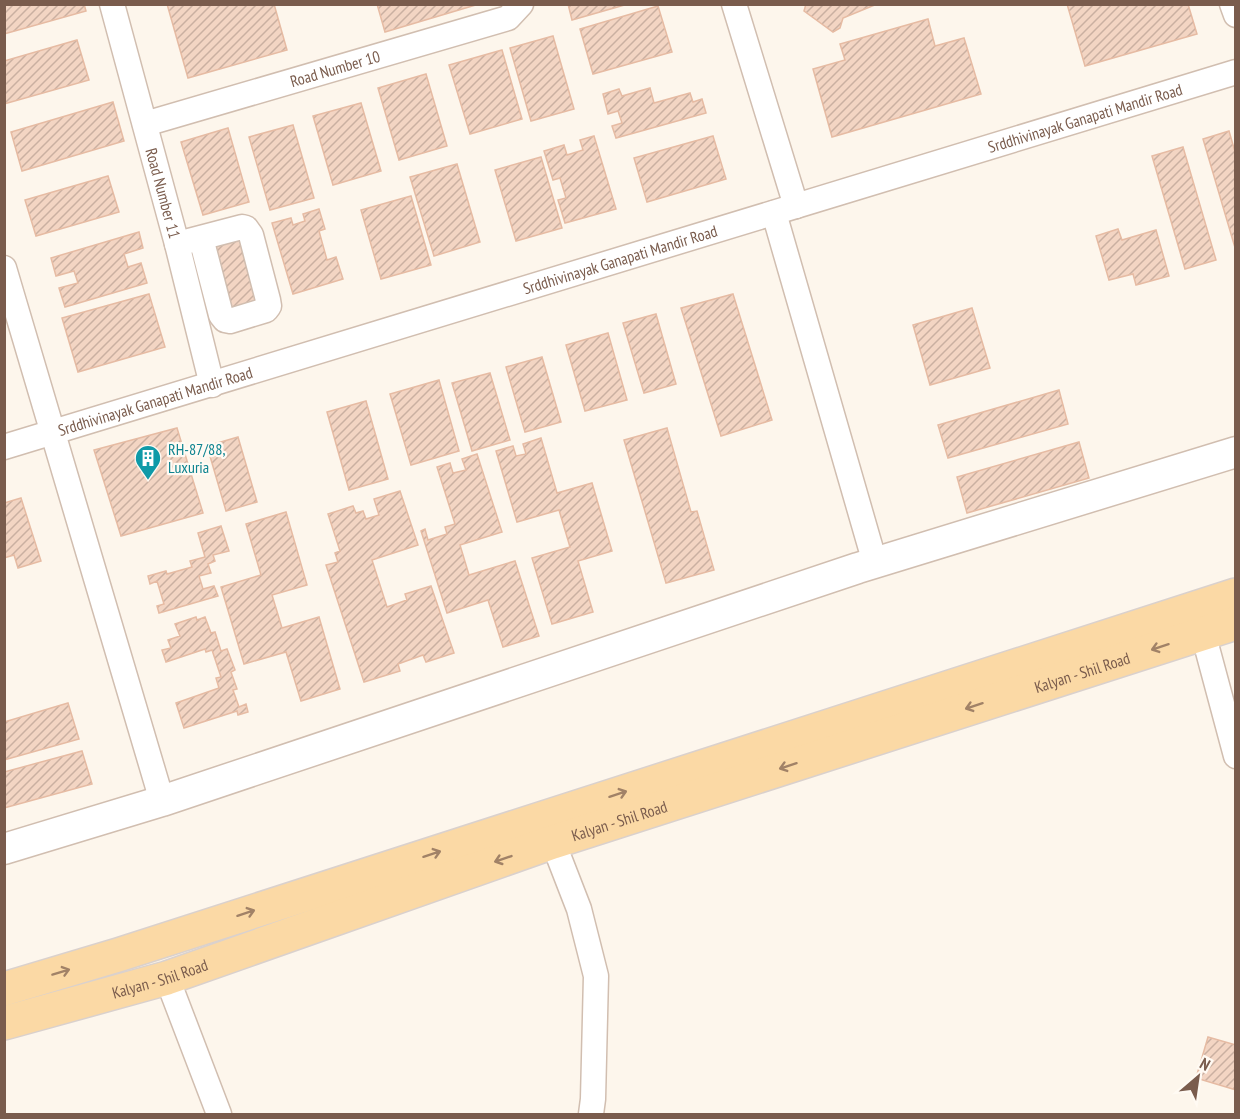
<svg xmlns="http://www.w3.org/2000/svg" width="1240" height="1119" font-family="'PT Sans Narrow',sans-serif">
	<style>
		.building { fill: url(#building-hatch); stroke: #e6bba3; stroke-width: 1.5 }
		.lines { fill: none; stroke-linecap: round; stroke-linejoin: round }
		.minor-casing { stroke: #d1beb0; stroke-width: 27 }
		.tertiary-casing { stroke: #d1beb0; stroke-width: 33 }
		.primary-casing { stroke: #dad1cd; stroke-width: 36 }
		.minor { stroke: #fff; stroke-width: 24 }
		.tertiary { stroke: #fff; stroke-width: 30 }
		.primary { stroke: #fbd9a5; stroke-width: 33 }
		.oneway { stroke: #a18267 }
		.labels { text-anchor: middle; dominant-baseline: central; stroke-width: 4.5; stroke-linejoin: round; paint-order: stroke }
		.street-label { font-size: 16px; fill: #7a5c4d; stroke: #fffaf3 }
		.culture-label { font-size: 16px; fill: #0d838f; stroke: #fffaf3; text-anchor: start }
	</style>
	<defs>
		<pattern id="building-hatch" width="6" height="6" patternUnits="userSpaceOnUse" patternTransform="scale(1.5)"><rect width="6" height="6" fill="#f3d5c3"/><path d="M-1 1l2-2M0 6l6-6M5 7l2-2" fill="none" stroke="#cab0a1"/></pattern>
	</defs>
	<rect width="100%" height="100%" fill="#fdf6ec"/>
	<!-- building -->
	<path class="building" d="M4,4H84L86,11L4,34Z
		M167,4H274L287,50L188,78Z
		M377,4H479L385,32Z
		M568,4H628L572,20Z
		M806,4H877L843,18L840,28L833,32L804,11Z
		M1067,4H1188L1197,34L1085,66Z
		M658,6L672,52L593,74L580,29Z
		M928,19L935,46L964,38L981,94L832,137L813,69L845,60L840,44Z
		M553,36L574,109L531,121L510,48Z
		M77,40L89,80L4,104V61Z
		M502,50L522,119L470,134L449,65Z
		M426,74L447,146L399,160L378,88Z
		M650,88L654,103L690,93L693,102L702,99L706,113L616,138L612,126L622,123L618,111L608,114L603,94L619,89L622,96Z
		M113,102L124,141L22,171L11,132Z
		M361,103L381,171L333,185L313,116Z
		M293,125L314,198L270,210L249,137Z
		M228,128L249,202L203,215L181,142Z
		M1229,131L1236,155V251L1203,139Z
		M594,136L616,209L565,223L558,200L566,198L560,178L553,180L544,151L564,145L567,155L583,150L580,140Z
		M713,136L726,179L647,202L634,158Z
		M1183,147L1216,260L1185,269L1152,156Z
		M541,157L562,228L516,241L495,170Z
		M457,164L480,242L434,256L410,177Z
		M108,176L119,212L36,236L25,200Z
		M411,196L431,265L381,279L361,210Z
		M319,209L325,229L319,231L327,260L336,257L343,279L293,294L272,223L291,218L293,225L305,221L303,214Z
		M1118,229L1122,240L1156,230L1169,276L1136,285L1133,274L1109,280L1096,236Z
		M139,232L143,248L124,254L128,267L141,263L147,283L65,307L59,288L78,283L74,271L56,276L51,258Z
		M245,235L265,304L228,314L208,245Z
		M149,294L165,347L78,372L62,318Z
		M733,294L772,420L721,436L681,308Z
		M972,308L990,368L930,385L913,325Z
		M656,314L676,384L644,393L623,323Z
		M608,333L627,400L585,411L566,345Z
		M542,357L561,422L525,432L506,367Z
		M490,373L510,440L472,451L452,383Z
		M439,380L459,451L411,465L390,394Z
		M1059,390L1068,424L948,458L938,425Z
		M366,401L388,479L349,490L327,412Z
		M177,428L203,513L121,536L94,450Z
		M667,428L691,512L697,511L714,570L666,583L624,440Z
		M238,437L257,502L226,511L207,446Z
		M541,438L557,493L592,483L612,551L578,561L593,612L552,624L532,558L570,547L559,510L517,522L496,451L513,446L516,456L526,454L523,444Z
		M1079,442L1089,478L967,513L957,477Z
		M477,454L502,532L460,545L469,575L515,561L539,636L503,647L488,600L447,613L421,531L425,529L428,540L447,534L445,527L455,524L437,467L450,463L453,473L466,470L462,459Z
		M400,491L418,545L372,560L387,607L407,600L405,594L431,586L454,653L426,662L423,655L398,664L400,671L364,682L326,565L338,562L335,553L340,551L328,514L353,506L356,513L363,511L366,519L379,515L374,499Z
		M21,498L41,561L18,568L14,555L4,558V503Z
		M286,512L307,585L272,595L282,628L319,617L340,689L301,701L286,652L244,664L221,587L261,575L246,524Z
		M221,526L229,551L213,555L215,561L208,564L211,573L199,576L203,589L214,586L218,596L159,613L157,606L164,604L157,581L150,584L148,576L166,571L167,574L192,567L190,561L205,557L198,533Z
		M196,617L197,620L205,617L211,633L215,632L221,651L227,649L235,670L231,672L237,689L233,690L239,707L246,704L248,712L238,715L237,711L184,728L176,703L219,688L216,678L221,677L212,650L206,652L205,649L166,662L162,650L171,648L168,640L180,636L175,624Z
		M68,703L79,739L4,760V722Z
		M82,751L92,784L4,808V772Z
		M1208,1037L1236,1045V1090L1196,1078Z"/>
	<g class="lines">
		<!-- minor casing -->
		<g class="minor-casing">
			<g id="minor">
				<path id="s1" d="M112,4L177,244L212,385"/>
				<path d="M734,4L796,206"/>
				<path d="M1232,4L1236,15"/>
				<path id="s2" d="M145,124L508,18L521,4"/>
				<path d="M774,213L875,563"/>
				<path d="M177,244L242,227L246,228L251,235L268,300L269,306L266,310L230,321L225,320L221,315L201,238"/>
				<path d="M4,268L162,801"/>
				<path id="s3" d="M4,447L1236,72"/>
				<path d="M1203,633L1236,756"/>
				<path d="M553,842L579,909L596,976L593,1099L591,1114"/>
				<path d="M167,978L219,1114"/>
			</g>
		</g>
		<!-- tertiary casing -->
		<g class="tertiary-casing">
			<path id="tertiary" d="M4,849L162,801L858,568L1236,452"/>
		</g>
		<!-- primary casing -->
		<g class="primary-casing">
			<g id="primary">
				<path d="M4,989L118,955L1236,595"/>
				<path id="s4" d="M4,1023L167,978L553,842L1236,623"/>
			</g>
		</g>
		<!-- minor -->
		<use href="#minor" class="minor"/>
		<!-- tertiary -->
		<use href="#tertiary" class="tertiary"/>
		<!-- primary -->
		<use href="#primary" class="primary"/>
	</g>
	<!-- one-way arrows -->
	<defs><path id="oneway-shaft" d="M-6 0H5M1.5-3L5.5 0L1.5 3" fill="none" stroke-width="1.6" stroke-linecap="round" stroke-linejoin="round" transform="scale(1.5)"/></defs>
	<g class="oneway">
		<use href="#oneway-shaft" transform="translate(1160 647) rotate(162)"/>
		<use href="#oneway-shaft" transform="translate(974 706) rotate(162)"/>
		<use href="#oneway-shaft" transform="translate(788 766) rotate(162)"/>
		<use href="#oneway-shaft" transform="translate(618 794) rotate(-18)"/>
		<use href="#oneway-shaft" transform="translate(432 854) rotate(-18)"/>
		<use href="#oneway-shaft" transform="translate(503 859) rotate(161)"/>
		<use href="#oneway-shaft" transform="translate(246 913) rotate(-18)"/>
		<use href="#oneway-shaft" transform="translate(61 972) rotate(-17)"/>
	</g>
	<!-- icons -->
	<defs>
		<g id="building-pin" transform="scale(1.35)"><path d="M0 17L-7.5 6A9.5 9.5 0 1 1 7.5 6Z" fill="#0f9aa8" stroke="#fffaf3"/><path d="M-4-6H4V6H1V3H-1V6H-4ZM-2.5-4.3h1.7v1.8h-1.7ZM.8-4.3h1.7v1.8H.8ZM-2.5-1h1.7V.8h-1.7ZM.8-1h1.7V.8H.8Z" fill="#fff"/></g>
	</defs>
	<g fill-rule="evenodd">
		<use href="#building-pin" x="148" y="458"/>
	</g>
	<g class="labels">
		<!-- street labels -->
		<g class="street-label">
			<text stroke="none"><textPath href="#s2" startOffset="198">Road Number 10</textPath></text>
			<text stroke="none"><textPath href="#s3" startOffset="1130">Srddhivinayak Ganapati Mandir Road</textPath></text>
			<text stroke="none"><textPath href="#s1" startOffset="196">Road Number 11</textPath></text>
			<text stroke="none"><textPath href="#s3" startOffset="644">Srddhivinayak Ganapati Mandir Road</textPath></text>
			<text stroke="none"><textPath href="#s3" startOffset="158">Srddhivinayak Ganapati Mandir Road</textPath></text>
			<text stroke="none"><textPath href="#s4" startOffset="1134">Kalyan - Shil Road</textPath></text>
			<text stroke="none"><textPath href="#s4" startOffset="648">Kalyan - Shil Road</textPath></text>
			<text stroke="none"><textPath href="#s4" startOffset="162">Kalyan - Shil Road</textPath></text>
		</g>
		<!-- culture labels -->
		<g class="culture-label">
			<text x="168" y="449">RH-87/88,<tspan x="168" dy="18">Luxuria</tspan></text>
		</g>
	</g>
	<!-- border -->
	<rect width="1240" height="1119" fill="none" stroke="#7a5c4d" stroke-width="12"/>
	<!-- north arrow -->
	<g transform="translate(1198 1077) rotate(29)" stroke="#fffaf3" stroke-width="4.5" paint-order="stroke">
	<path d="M0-4.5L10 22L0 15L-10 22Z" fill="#7a5c4d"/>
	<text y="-9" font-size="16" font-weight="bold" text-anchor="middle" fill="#7a5c4d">N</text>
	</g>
</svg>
